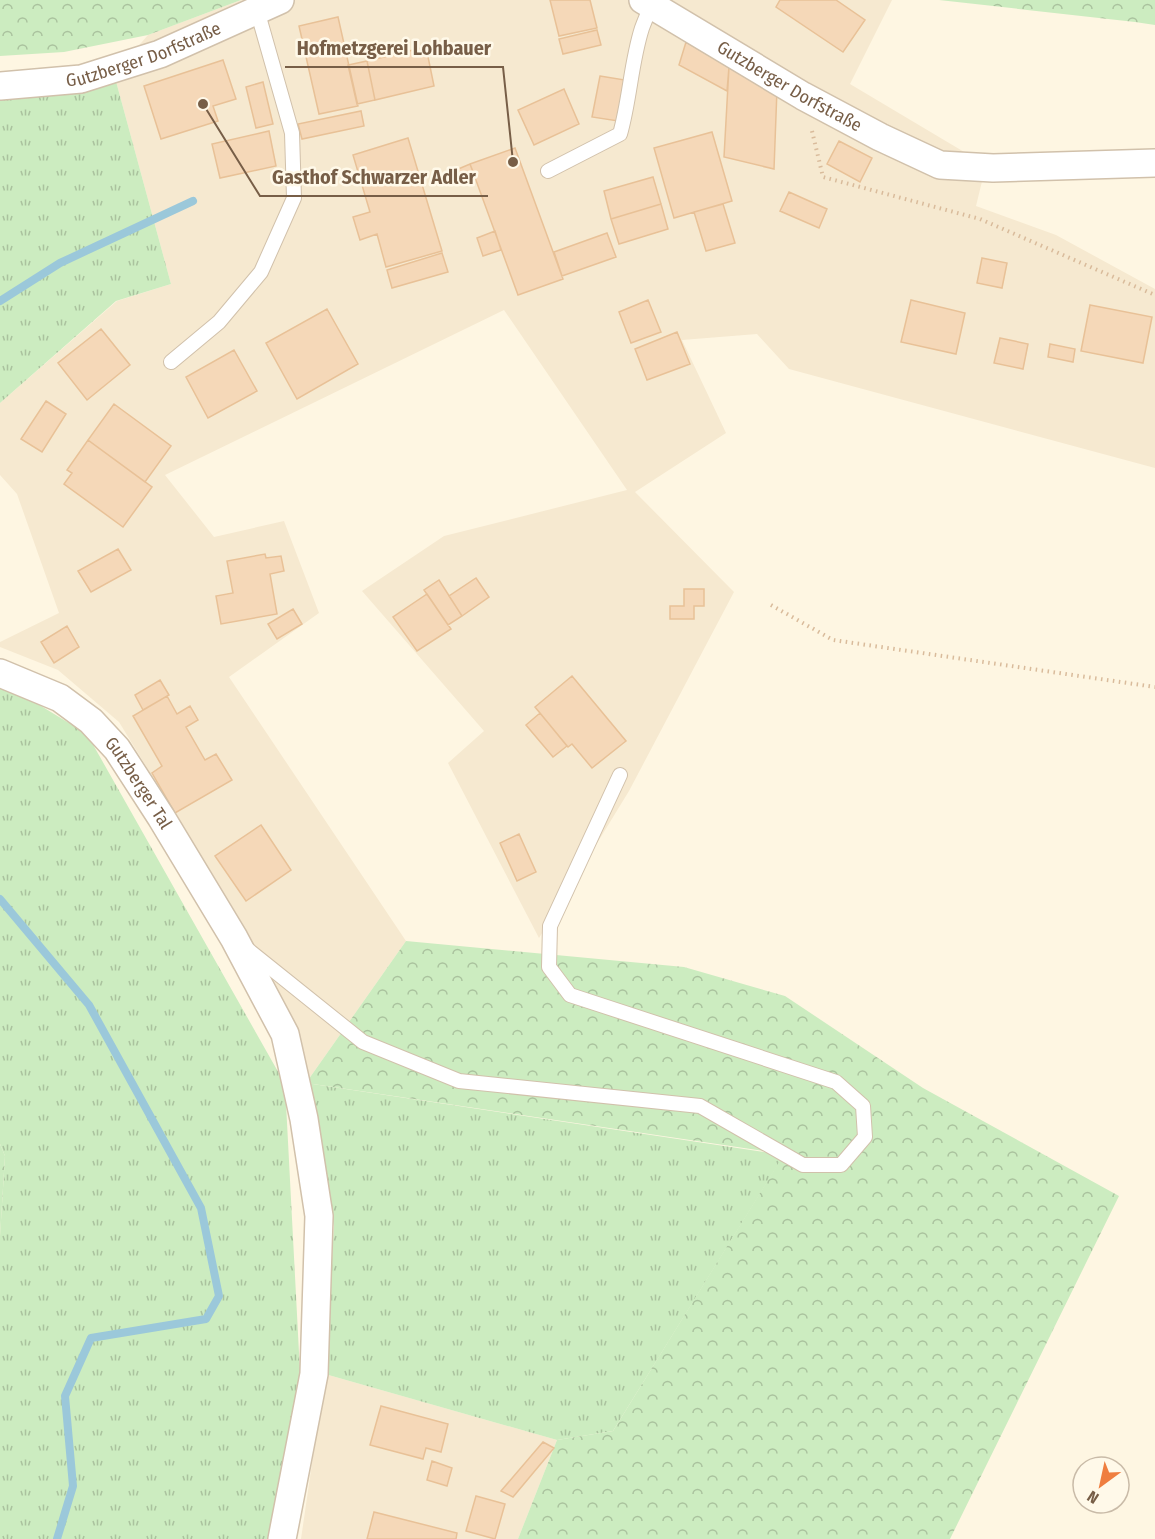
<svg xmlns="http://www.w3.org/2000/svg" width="1155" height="1539" font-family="'Fira Sans Condensed',sans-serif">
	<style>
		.residential { fill: #f6e9d0 }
		.grass { fill: url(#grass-tufts) }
		.forest { fill: url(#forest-crowns) }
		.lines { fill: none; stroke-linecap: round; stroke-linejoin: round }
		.stream { stroke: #9bc8da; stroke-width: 8 }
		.building { fill: #f5d8b8; stroke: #e8c197; stroke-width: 1.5 }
		.lane-casing { stroke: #d1c1ab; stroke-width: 16 }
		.street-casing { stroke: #d1c1ab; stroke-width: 30 }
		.path { stroke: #d9bb9b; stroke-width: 4; stroke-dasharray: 1.5 4.5; stroke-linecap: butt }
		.lane { stroke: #fff; stroke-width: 14 }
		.street { stroke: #fff; stroke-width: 27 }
		.labels { text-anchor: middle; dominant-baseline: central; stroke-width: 5; stroke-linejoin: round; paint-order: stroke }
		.street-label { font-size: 18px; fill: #775e47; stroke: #fff9e9 }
		.leader { fill: none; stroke: #775e47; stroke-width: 2 }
		.callout-dot { fill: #775e47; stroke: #fff9e9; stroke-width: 2 }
		.callout-label { font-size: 20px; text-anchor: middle; font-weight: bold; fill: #775e47; stroke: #fff9e9; stroke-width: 5; stroke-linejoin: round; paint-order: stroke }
	</style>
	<defs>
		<pattern id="grass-tufts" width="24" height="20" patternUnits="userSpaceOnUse" patternTransform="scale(1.5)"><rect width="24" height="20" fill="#ccecc0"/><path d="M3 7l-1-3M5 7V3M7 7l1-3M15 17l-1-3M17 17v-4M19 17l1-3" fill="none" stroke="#aac29e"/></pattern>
		<pattern id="forest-crowns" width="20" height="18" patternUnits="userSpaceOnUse" patternTransform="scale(1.5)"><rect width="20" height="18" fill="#ccecc0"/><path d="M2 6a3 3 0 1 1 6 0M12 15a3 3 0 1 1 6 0" fill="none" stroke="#aac29e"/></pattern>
	</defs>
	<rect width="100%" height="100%" fill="#fef6e2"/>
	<!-- residential -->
	<path class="residential" d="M241,0H892L850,84L986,165L976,206L1056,235L1155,289V468L789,369L757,334L682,340L726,433L635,492L734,592L629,791L539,938L448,763L484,731L362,591L444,536L627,490L504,310L165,475L214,537L284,521L319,613L229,677L406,941L306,1083L248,933L119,722L58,670L0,647V642L59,613L17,494L0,475V403L117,301L171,284L114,74L148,35Z
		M325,1374L557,1440L518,1539H301Z"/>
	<!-- grass -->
	<path class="grass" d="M114,74L171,284L116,301L0,403V91Z
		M0,681L87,734L285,1084L300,1372L272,1539H0V1236L5,1156L0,1144Z
		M306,1083L784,1155L613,1431L557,1440L325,1374L334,1226Z"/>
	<!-- forest -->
	<path class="forest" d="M0,0H241L148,35L64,52L0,56Z
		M939,0H1155V25L1135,22Z
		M406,941L684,967L785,996L923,1088L1119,1196L950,1539H518L557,1440L613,1431L784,1154L306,1083Z
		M0,1144L5,1156L0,1236Z"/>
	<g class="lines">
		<!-- stream -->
		<path class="stream" d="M0,301L60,263L193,201
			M0,899L89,1005L201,1208L219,1296L206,1319L91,1338L65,1396L73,1486L57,1539"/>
	</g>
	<!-- building -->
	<path class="building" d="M550,0H590L597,28L559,36Z
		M780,0H836L865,20L843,52L776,7Z
		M338,17L358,106L319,114L299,26Z
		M597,30L601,45L563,54L559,39Z
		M686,42L729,67L727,91L679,65Z
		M426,47L434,86L375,100L367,61Z
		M223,60L236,99L213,106L218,121L161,139L144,86Z
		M367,61L375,100L357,104L348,65Z
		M729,67L777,89L774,169L724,157Z
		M600,76L625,80L618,121L592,117Z
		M263,82L273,124L256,128L246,87Z
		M564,89L579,124L534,145L518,110Z
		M361,111L364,126L302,139L298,124Z
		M269,131L276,166L220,178L212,144Z
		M712,132L732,201L674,218L654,148Z
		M408,138L442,251L386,267L377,234L360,240L353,217L370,212L353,155Z
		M839,141L872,158L860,182L827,164Z
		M515,148L563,279L518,295L470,164Z
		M470,164L474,174L459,179L456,170Z
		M653,177L661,204L611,219L604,191Z
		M789,192L827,209L819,228L780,211Z
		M661,204L668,229L619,244L611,219Z
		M723,204L735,243L706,251L694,212Z
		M495,231L501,250L483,256L477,238Z
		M607,233L616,257L562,276L554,252Z
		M442,253L448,272L392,288L387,270Z
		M982,258L1007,263L1002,288L977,283Z
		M648,300L661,332L631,343L619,312Z
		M911,300L965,313L956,354L901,342Z
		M1090,305L1152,317L1143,363L1081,351Z
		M327,309L358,364L297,399L266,343Z
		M101,329L130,365L87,400L58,363Z
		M677,332L690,364L647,380L635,349Z
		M1000,338L1028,344L1023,369L994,363Z
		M1050,344L1075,349L1073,362L1048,357Z
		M234,350L257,391L208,418L186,377Z
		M46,401L66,414L42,452L21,439Z
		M114,404L171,446L145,482L88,440Z
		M88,440L152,487L123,527L64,484L72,473L67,470Z
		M118,549L131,570L91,592L78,571Z
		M265,554L266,558L281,556L284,571L270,574L277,614L221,624L216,596L233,593L227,561Z
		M476,578L489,597L462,616L449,596Z
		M439,580L462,616L448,625L424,590Z
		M684,589H704V606H694V619H670V606H684Z
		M427,594L451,629L417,651L393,617Z
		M293,609L302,624L277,639L268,624Z
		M67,626L79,647L54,663L41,642Z
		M572,676L626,741L592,768L572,744L568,747L535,707Z
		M160,680L169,695L143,710L135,695Z
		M167,696L177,714L190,706L198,720L186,727L205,760L216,754L232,780L175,813L152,773L162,766L133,716Z
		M540,713L567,746L553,757L526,725Z
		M261,825L291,870L246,901L215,856Z
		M519,834L536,872L517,881L500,843Z
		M381,1406L448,1424L441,1452L426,1448L423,1459L370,1445Z
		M543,1442L554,1448L513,1497L501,1491Z
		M432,1461L452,1468L447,1486L427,1480Z
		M476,1496L505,1504L495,1539L466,1531Z
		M374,1512L457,1533L456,1539H367Z"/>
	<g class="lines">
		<!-- lane casing -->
		<g class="lane-casing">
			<path id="lane" d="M548,171L620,134C630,99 631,62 642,28C645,20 648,13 651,6
				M171,362L219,322L261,272L294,198L292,133L257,10
				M247,949L363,1042L459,1081L700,1106L803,1165H841L865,1137L863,1106L836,1082L570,995L549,967L550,926L620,775"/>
		</g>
		<!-- street casing -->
		<g class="street-casing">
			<g id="street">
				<path id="s1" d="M643,0L803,96L880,137L940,165L993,168L1155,163"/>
				<path id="s2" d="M0,86L81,79L160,54L280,0"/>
				<path id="s3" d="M0,673L60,698L91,721L117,749L161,817L234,938L285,1034L304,1119L319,1216L314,1374L282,1539"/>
			</g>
		</g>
		<!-- path -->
		<path class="path" d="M812,131L823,177L980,219L1155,295
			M771,605L833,640L1155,687"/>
		<!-- lane -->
		<use href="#lane" class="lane"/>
		<!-- street -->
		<use href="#street" class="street"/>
	</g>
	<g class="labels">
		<!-- street labels -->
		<g class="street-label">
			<text stroke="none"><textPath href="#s2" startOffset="148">Gutzberger Dorfstraße</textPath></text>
			<text stroke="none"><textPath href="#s1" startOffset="170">Gutzberger Dorfstraße</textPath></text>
			<text stroke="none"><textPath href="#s3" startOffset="182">Gutzberger Tal</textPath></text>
		</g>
	</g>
	<!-- callouts -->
	<path class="leader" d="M513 162L503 67H285M203 104L260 196H488"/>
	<g class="callout-dot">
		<circle cx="513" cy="162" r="6"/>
		<circle cx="203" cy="104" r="6"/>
	</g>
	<g class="callout-label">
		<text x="394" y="55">Hofmetzgerei Lohbauer</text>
		<text x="374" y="184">Gasthof Schwarzer Adler</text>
	</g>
	<!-- north arrow -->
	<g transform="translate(1101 1485) rotate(213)"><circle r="28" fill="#fff9e9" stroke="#c9bba8" stroke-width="1.5"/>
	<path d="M0-4.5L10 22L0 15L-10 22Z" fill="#ef7e3f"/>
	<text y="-9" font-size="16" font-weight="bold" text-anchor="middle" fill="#775e47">N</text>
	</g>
</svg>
